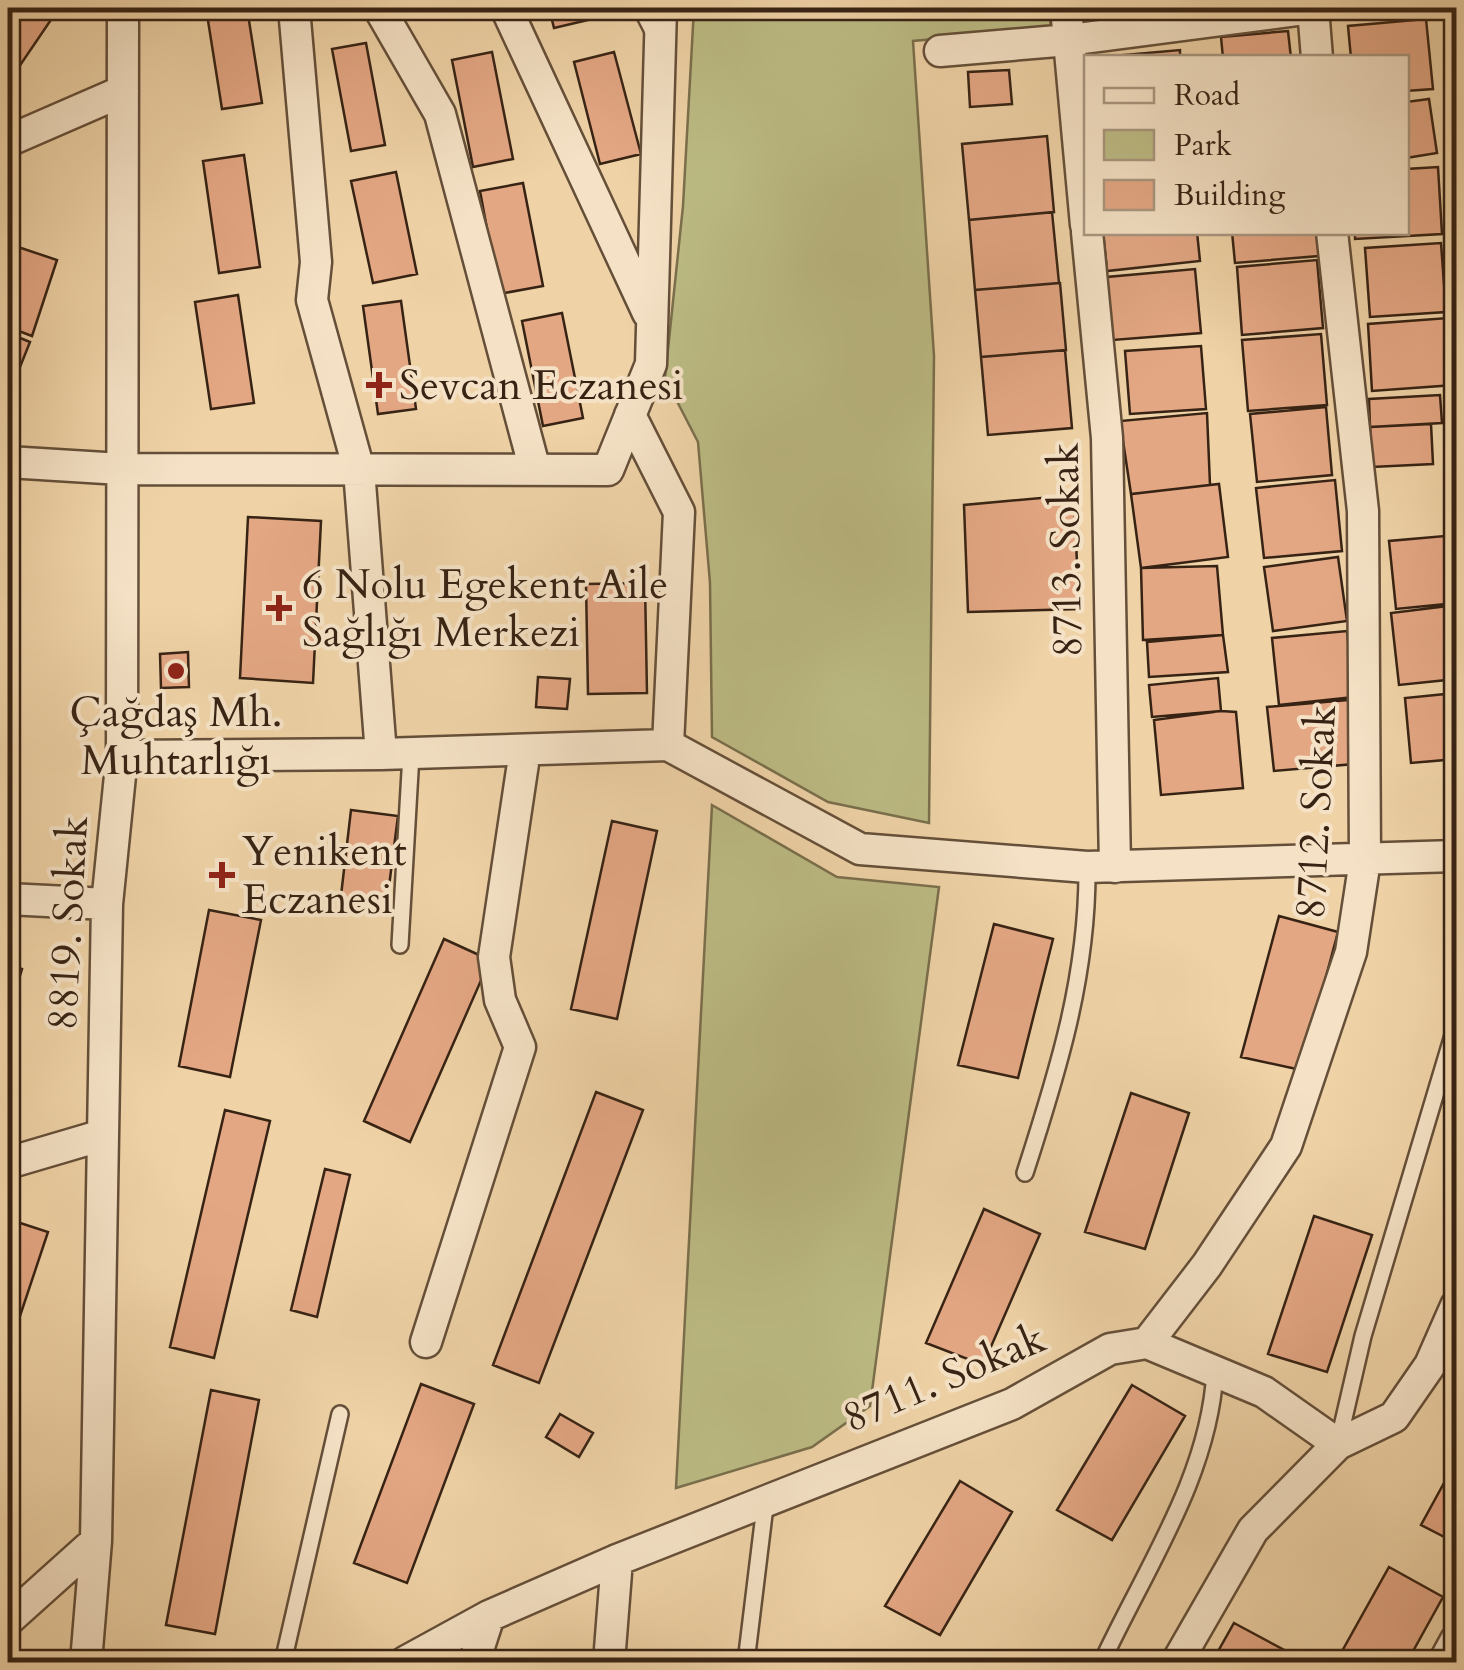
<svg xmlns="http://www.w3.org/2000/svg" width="1464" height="1670" font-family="Cardo,serif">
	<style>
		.green { fill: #bcbb84; stroke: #7a6f4c; stroke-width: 2.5 }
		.building { fill: #e4a784; stroke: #372314; stroke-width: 2.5 }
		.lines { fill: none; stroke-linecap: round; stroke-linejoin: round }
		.lane-casing { stroke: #654f39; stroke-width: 20 }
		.street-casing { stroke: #654f39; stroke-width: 35 }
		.lane { stroke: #f5e2c6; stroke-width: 15 }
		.street { stroke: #f5e2c6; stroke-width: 30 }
		.poi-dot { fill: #8f2418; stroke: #f5e2c6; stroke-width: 4 }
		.labels { text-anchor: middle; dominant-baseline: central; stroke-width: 8; stroke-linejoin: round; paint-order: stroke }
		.poi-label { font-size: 42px; fill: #372314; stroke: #f5e2c6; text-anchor: start }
		.street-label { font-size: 42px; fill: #372314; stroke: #f5e2c6 }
	</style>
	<rect width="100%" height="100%" fill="#efd3a7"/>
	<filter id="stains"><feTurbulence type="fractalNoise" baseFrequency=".002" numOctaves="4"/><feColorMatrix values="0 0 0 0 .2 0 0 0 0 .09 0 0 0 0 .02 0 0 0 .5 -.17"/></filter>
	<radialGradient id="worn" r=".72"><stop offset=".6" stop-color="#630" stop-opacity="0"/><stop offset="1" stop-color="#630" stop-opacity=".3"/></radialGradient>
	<!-- green -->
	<path class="green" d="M694,8H1049L1051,29L913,41L934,356L929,823L828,802L712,737L710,583L698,442L665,378L683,206Z
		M712,805L837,877L939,887L870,1406L812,1447L676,1488Z"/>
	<!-- building -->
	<path class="building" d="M8,8H59L8,83Z
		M206,8H247L262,103L222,109Z
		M549,8H589L592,19L554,28Z
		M1426,19L1433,89L1406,91V58H1351L1348,26Z
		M1288,31L1291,58H1223L1221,37Z
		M366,43L385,145L351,151L332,49Z
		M1180,50V58H1090Z
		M492,52L513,159L473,167L452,60Z
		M614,52L641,154L600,164L574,62Z
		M1009,70L1012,104L970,107L968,72Z
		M1429,99L1437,153L1406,158V102Z
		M1047,136L1054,212L969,220L962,144Z
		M244,155L260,267L219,273L203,161Z
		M1438,167L1442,234L1355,239V232H1406V169Z
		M396,172L417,274L373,283L351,181Z
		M523,183L543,286L499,294L480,191Z
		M1052,212L1059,283L975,290L969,220Z
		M1103,232H1197L1200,261L1107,271Z
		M1232,232H1317L1319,256L1235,263Z
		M1441,243L1446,312L1370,317L1365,248Z
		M9,244L57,260L32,336L8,327Z
		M1317,260L1323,328L1242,335L1237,267Z
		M1195,269L1201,333L1113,340L1107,277Z
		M1060,283L1066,350L981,357L975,290Z
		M238,295L254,403L211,409L195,302Z
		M401,301L416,409L378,414L363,306Z
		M562,313L583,418L543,426L522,321Z
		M1448,318L1454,385L1372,391L1368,324Z
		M8,333L30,342L8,397Z
		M1321,334L1327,405L1248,411L1242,340Z
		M1201,346L1206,409L1130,414L1125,351Z
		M1065,350L1072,428L988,435L981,357Z
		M1440,395L1442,423L1370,427L1369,399Z
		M1326,407L1332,475L1257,482L1250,414Z
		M1207,413L1210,485L1131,494L1120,421Z
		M1431,424L1433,464L1372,467L1370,427Z
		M1335,480L1342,551L1264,558L1256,488Z
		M1219,484L1228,557L1141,568L1131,494Z
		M1074,495L1079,609L968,612L964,505Z
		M248,517L321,521L313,683L240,678Z
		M1456,535V603L1396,609L1389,541Z
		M1338,557L1347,621L1273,631L1264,567Z
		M1217,566L1223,635L1143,640L1141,568Z
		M645,583L647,693L588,694L586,584Z
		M1456,605V679L1399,685L1391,613Z
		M1347,631L1354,697L1279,705L1272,638Z
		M1223,635L1228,672L1149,677L1147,642Z
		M188,652L189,687L161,688L160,654Z
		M538,677L570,679L567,709L536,707Z
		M1218,678L1221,711L1152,717L1149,685Z
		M1456,693V759L1411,763L1405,698Z
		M1348,700L1354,764L1274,771L1267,707Z
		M1221,711L1236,712L1243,788L1161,795L1154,720Z
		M351,810L398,816L386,910L340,904Z
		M612,821L657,831L617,1019L571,1009Z
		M209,910L261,920L230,1077L179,1066Z
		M1279,916L1338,932L1301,1070L1241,1057Z
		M994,924L1053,939L1018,1078L958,1065Z
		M444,939L490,960L410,1142L364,1121Z
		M8,964L22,969L8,1017Z
		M596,1092L643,1110L539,1383L493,1365Z
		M1131,1093L1189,1113L1145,1249L1085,1232Z
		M225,1110L270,1121L214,1358L170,1347Z
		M325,1169L350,1175L317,1317L291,1310Z
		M984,1209L1040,1234L983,1365L926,1343Z
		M1314,1216L1372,1235L1327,1372L1268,1354Z
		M8,1219L48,1232L8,1352Z
		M421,1384L474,1404L407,1583L354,1563Z
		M1132,1385L1185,1416L1112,1540L1057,1510Z
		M211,1390L259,1400L215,1634L166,1625Z
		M560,1414L593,1433L579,1457L546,1437Z
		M1456,1461V1543L1421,1525Z
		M960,1481L1012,1512L940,1635L885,1606Z
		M1389,1567L1443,1597L1407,1662H1336Z
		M1234,1623L1288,1652L1282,1662H1212Z"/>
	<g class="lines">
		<!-- lane casing -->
		<g class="lane-casing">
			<path id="lane" d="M641,8L655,35
				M400,945L411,754
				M1025,1173C1058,1071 1088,975 1087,867
				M1338,1444L1363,1336L1456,1025
				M283,1662L340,1414
				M746,1662L766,1498
				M1102,1662C1145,1569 1209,1477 1215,1372"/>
		</g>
		<!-- street casing -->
		<g class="street-casing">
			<path id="street" d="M294,8L316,262L312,300L359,470L381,754
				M379,8L440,114L535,470
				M506,8L648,313
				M1066,8L1086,225
				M1313,8L1317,58
				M940,51L1069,40L1313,8
				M8,141L123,91
				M1087,232L1107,438L1115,867
				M630,415L679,512L668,745
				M8,462L121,469L608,470L651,364L661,8
				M122,756L381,754L668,745L860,849L1087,867L1456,856
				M8,899L107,904
				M8,1163L103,1135
				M426,1342L520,1047L500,1000L494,957L525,750
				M1147,1343L1207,1265L1286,1146L1351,952L1365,860L1363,511L1332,232
				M8,1620L96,1541
				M86,1662L96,1541L107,904L122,756L123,8
				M405,1662L489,1616L617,1560L1012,1404L1110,1349L1147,1343L1264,1392L1338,1444L1394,1417L1430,1365L1456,1306
				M474,1662L489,1616
				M609,1662L617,1560
				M1177,1662L1253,1530L1338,1444
				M1444,1662L1456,1640"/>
		</g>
		<!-- lane -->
		<use href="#lane" class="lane"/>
		<!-- street -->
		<use href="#street" class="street"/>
	</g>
	<!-- markers -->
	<g class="poi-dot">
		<path d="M374 370h10v10h10v10h-10v10h-10v-10h-10v-10h10z"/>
		<path d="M274 593h10v10h10v10h-10v10h-10v-10h-10v-10h10z"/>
		<circle cx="176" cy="671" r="10"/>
		<path d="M217 860h10v10h10v10h-10v10h-10v-10h-10v-10h10z"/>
	</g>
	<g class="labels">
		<!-- poi labels -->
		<g class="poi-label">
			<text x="399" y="385">Sevcan Eczanesi</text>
			<text x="302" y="584">6 Nolu Egekent Aile<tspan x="302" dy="48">Sağlığı Merkezi</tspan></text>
			<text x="176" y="712" text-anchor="middle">Çağdaş Mh.<tspan x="176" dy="48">Muhtarlığı</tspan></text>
			<text x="242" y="851">Yenikent<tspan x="242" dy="48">Eczanesi</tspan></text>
		</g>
		<!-- street labels -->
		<g class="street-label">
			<text transform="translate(1066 550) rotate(-91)">8713. Sokak</text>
			<text transform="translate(1316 812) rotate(-87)">8712. Sokak</text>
			<text transform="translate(68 923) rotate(-87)">8819. Sokak</text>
			<text transform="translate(944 1378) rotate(-23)">8711. Sokak</text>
		</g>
	</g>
	<!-- margin -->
	<rect width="1464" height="1670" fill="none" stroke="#efd3a7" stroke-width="40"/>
	<rect x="10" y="10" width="1444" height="1650" fill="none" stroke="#372314" stroke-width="5"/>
	<rect x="20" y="20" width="1424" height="1630" fill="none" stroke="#372314" stroke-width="2.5"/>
	<!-- legend -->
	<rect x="1084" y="55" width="325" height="180" fill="#f5e2c6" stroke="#a9967f" stroke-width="2.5"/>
	<rect x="1104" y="88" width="50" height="15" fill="#f5e2c6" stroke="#a9967f" stroke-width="2.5"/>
	<text x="1174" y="105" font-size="30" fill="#372314">Road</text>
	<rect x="1104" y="130" width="50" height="30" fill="#bcbb84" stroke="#a9967f" stroke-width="2.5"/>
	<text x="1174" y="155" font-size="30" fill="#372314">Park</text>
	<rect x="1104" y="180" width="50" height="30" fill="#e4a784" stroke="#a9967f" stroke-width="2.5"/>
	<text x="1174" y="205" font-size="30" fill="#372314">Building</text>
	<rect width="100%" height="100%" filter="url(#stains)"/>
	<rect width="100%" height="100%" fill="url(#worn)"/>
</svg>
